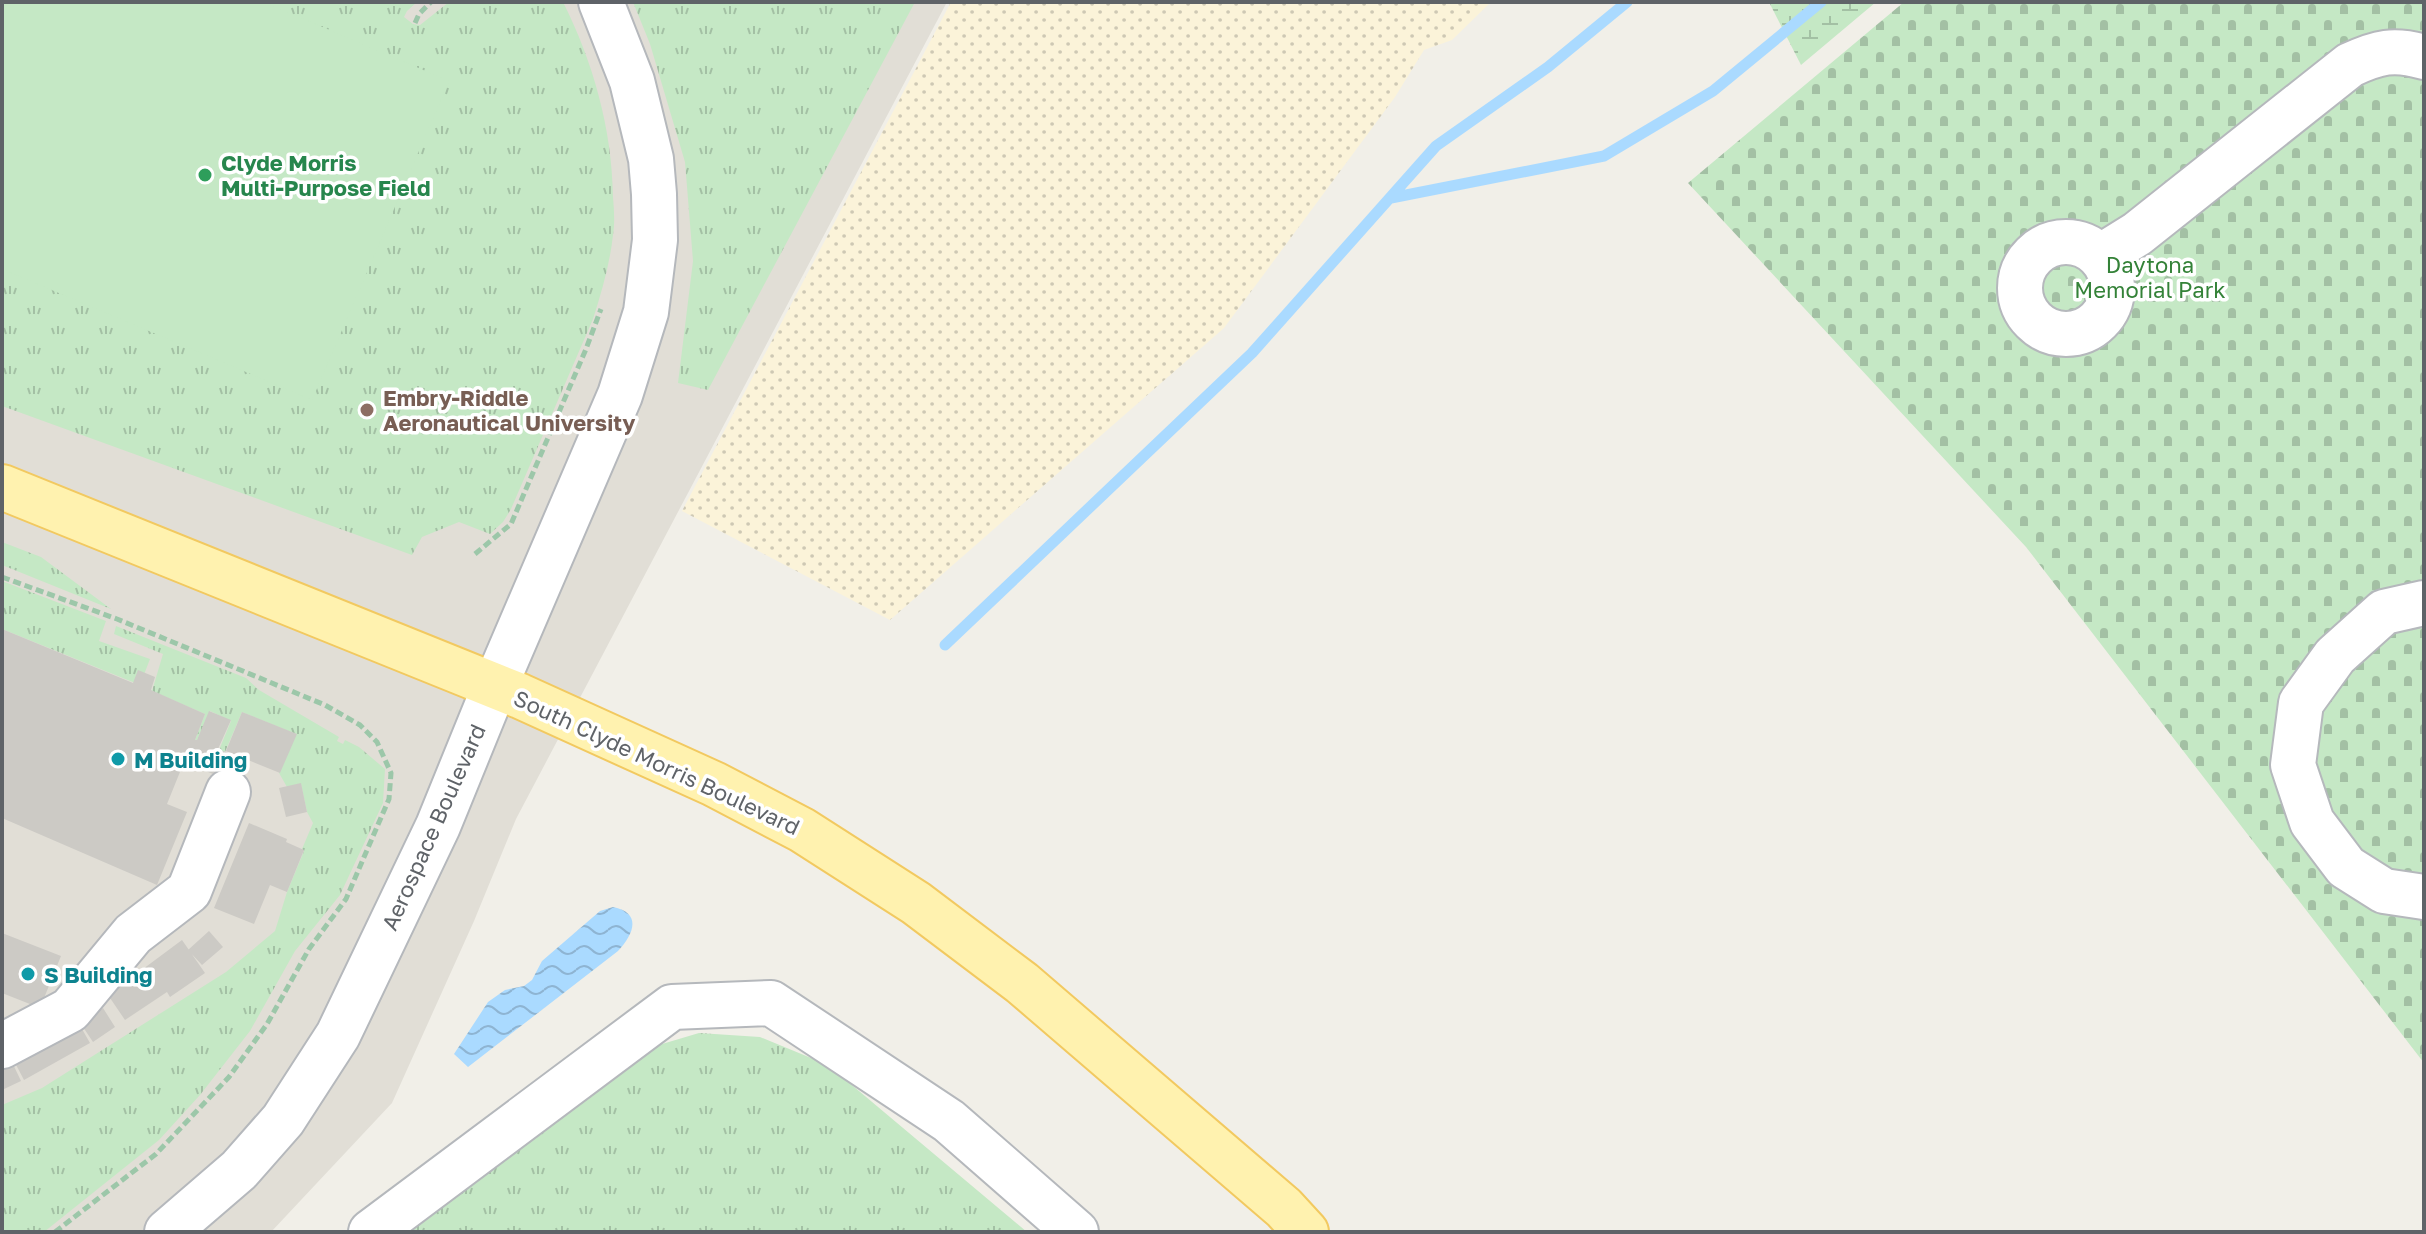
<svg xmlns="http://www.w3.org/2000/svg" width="2426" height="1234" font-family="'Golos Text',sans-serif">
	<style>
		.education { fill: #e1ded6 }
		.grass { fill: url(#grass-tufts) }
		.wetland { fill: url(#wetland-marsh) }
		.sand { fill: url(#sand-dots) }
		.cemetery { fill: url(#cemetery-stones) }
		.pitch { fill: #c5e8c5 }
		.water { fill: url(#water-waves) }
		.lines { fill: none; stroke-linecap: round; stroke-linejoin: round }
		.stream { stroke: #aadaff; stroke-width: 11 }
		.building { fill: #cccac5 }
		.minor-casing { stroke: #b5b8bc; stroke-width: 48 }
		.major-casing { stroke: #f2c960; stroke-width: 48 }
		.path { stroke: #9cc7a9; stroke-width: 5; stroke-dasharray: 8 4; stroke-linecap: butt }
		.minor { stroke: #fff; stroke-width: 44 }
		.major { stroke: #fff2af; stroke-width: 44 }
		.leisure-dot { fill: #2e9e5b; stroke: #fff; stroke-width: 3 }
		.education-dot { fill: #8d6e63; stroke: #fff; stroke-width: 3 }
		.culture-dot { fill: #0f9aa8; stroke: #fff; stroke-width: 3 }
		.labels { text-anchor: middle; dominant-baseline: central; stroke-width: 7; stroke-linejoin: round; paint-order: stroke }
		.leisure-label { font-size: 22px; font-weight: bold; fill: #27864d; stroke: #fff; text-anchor: start }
		.park-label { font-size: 22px; fill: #348238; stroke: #fff }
		.education-label { font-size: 22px; font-weight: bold; fill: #785e54; stroke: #fff; text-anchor: start }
		.culture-label { font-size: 22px; font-weight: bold; fill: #0d838f; stroke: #fff; text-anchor: start }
		.street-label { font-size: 22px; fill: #5f6368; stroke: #fff }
	</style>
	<defs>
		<pattern id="grass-tufts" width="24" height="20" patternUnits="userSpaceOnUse" patternTransform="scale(2)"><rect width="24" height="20" fill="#c5e8c5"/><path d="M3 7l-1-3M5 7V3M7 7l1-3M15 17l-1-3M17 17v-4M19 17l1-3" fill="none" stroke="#a3c0a4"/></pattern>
		<pattern id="wetland-marsh" width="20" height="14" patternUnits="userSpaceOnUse" patternTransform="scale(2)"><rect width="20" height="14" fill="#c5e8c5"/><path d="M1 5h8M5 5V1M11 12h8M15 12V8" fill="none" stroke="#a3c0a4"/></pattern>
		<pattern id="sand-dots" width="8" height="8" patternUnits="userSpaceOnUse" patternTransform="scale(2)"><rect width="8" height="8" fill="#fbf3d9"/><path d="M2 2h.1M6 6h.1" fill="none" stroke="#cec8b4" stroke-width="1.8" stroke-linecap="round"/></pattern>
		<pattern id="cemetery-stones" width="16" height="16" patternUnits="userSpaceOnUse" patternTransform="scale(2)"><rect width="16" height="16" fill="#c5e8c5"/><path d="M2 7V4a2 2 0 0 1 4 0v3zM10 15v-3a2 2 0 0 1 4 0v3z" fill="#a3c0a4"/></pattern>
		<pattern id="water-waves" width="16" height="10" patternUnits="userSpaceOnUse" patternTransform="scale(2)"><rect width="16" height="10" fill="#aadaff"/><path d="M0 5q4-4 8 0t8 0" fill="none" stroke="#8eb4d2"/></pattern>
	</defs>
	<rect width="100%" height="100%" fill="#f1efe8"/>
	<!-- education -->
	<path class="education" d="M2,2H947L516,819L474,921L392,1103L271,1232H2Z"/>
	<!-- grass -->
	<path class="grass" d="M2,2H417L407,11L404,17L413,24L420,25L449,2H563C593,62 612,128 613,197C614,210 615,222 613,235C610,263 602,291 593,319L511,509L503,522L490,534L459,522L422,537L412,555L2,406Z
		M633,2H915L708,390L678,383L693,261L685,162L650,44Z
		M2,542L41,557L111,609L2,565Z
		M2,581L106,621L99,641L150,659L140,685L2,629Z
		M116,626L246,678L259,690L339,737L337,741L343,744L345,740L359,747L385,769L383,803L340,895L295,951L250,1031L200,1095L159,1140L44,1232H2V1105L42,1088L226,972L275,931L287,892L304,851L302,849L313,823L307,812L301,784L287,787L279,773L296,734L242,712L225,752L219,750L231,721L210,711L197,740H195L205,714L152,691L163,654L114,634Z
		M699,1033L760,1037L828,1065L1027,1232H401L652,1047Z"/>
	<!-- wetland -->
	<path class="wetland" d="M1769,2H1876L1801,65Z"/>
	<!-- sand -->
	<path class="sand" d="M951,2H1491L1452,40L1424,50L1395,97L1224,328L890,620L682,511Z"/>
	<!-- cemetery -->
	<path class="cemetery" d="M1904,2H2424V1063L2026,547L1688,183Z"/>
	<!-- pitch -->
	<path class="pitch" d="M2,2H264L449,81L312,400L2,269Z"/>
	<!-- water -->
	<path class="water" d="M613,907C643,913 633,935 618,951L468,1067L454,1054L488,1002L505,990L524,986L532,980L542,961L600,911Z"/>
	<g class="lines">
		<!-- stream -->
		<path class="stream" d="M1391,198L1604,156L1713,91L1821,2
			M945,645L1252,353L1436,146L1548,67L1627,2"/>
	</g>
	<!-- building -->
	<path class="building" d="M2,629L133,683L138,670L155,677L151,690L205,714L195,740H197L209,711L231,720L218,749L235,756L225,779L184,762L167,804L187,812L157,885L2,818Z
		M242,712L297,734L280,773L226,751Z
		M301,783L307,812L286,817L279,788Z
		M249,823L287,839L286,842L304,850L287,892L270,885L254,924L214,908Z
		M209,931L223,947L202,965L188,950Z
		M2,933L61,956L40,1008L2,993Z
		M182,940L205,973L170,997L167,992L125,1020L108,995Z
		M103,1008L115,1027L93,1042L81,1024Z
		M78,1022L90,1043L24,1080L13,1059Z
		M11,1060L21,1081L2,1090V1064Z"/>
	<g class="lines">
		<!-- minor casing -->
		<g class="minor-casing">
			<path id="minor" d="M2020 288a46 46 0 1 1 92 0a46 46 0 1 1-92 0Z
				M2100,257L2137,234L2350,65C2378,52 2394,48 2424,57
				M2424,603L2384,612L2335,656L2301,703L2293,765L2312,822L2346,867L2384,891L2424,897
				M2,1046L70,1010L133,934L189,891L228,792
				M167,1232L239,1170L283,1120L338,1035L438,826L495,686L620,395L646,312L655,240L654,194L651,159L632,81L601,2
				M371,1232L672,1007L771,1003L949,1121L1076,1232"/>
		</g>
		<!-- major casing -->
		<g class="major-casing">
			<path id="major" d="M2,487L520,696L714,784L802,830L916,903L1022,983L1284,1208L1306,1232"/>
		</g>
		<!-- path -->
		<path class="path" d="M415,23L419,14L431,2
			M475,554L511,524L586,349L601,309
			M2,577L117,619L325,705L360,725L377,742L391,773L389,799L346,899L309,949L267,1024L229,1077L156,1154L55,1232"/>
		<!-- minor -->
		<use href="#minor" class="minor"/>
		<!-- major -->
		<use href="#major" class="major"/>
	</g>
	<!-- markers -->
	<circle class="leisure-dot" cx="205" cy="175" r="8"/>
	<circle class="education-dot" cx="367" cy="410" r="8"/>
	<g class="culture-dot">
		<circle cx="118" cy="759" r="8"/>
		<circle cx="28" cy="974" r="8"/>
	</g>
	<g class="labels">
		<!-- leisure labels -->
		<g class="leisure-label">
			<text x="221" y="162">Clyde Morris<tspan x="221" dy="25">Multi-Purpose Field</tspan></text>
		</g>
		<!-- park labels -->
		<g class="park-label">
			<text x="2150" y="264">Daytona<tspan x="2150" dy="25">Memorial Park</tspan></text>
		</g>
		<!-- education labels -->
		<g class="education-label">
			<text x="383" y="397">Embry-Riddle<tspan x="383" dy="25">Aeronautical University</tspan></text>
		</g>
		<!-- culture labels -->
		<g class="culture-label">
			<text x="134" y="759">M Building</text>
			<text x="44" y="974">S Building</text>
		</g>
		<!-- street labels -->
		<g class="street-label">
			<text transform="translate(657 762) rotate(25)">South Clyde Morris Boulevard</text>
			<text transform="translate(433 827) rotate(-66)">Aerospace Boulevard</text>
		</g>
	</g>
	<!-- border -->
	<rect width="2426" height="1234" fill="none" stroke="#5f6368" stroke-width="8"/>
</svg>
